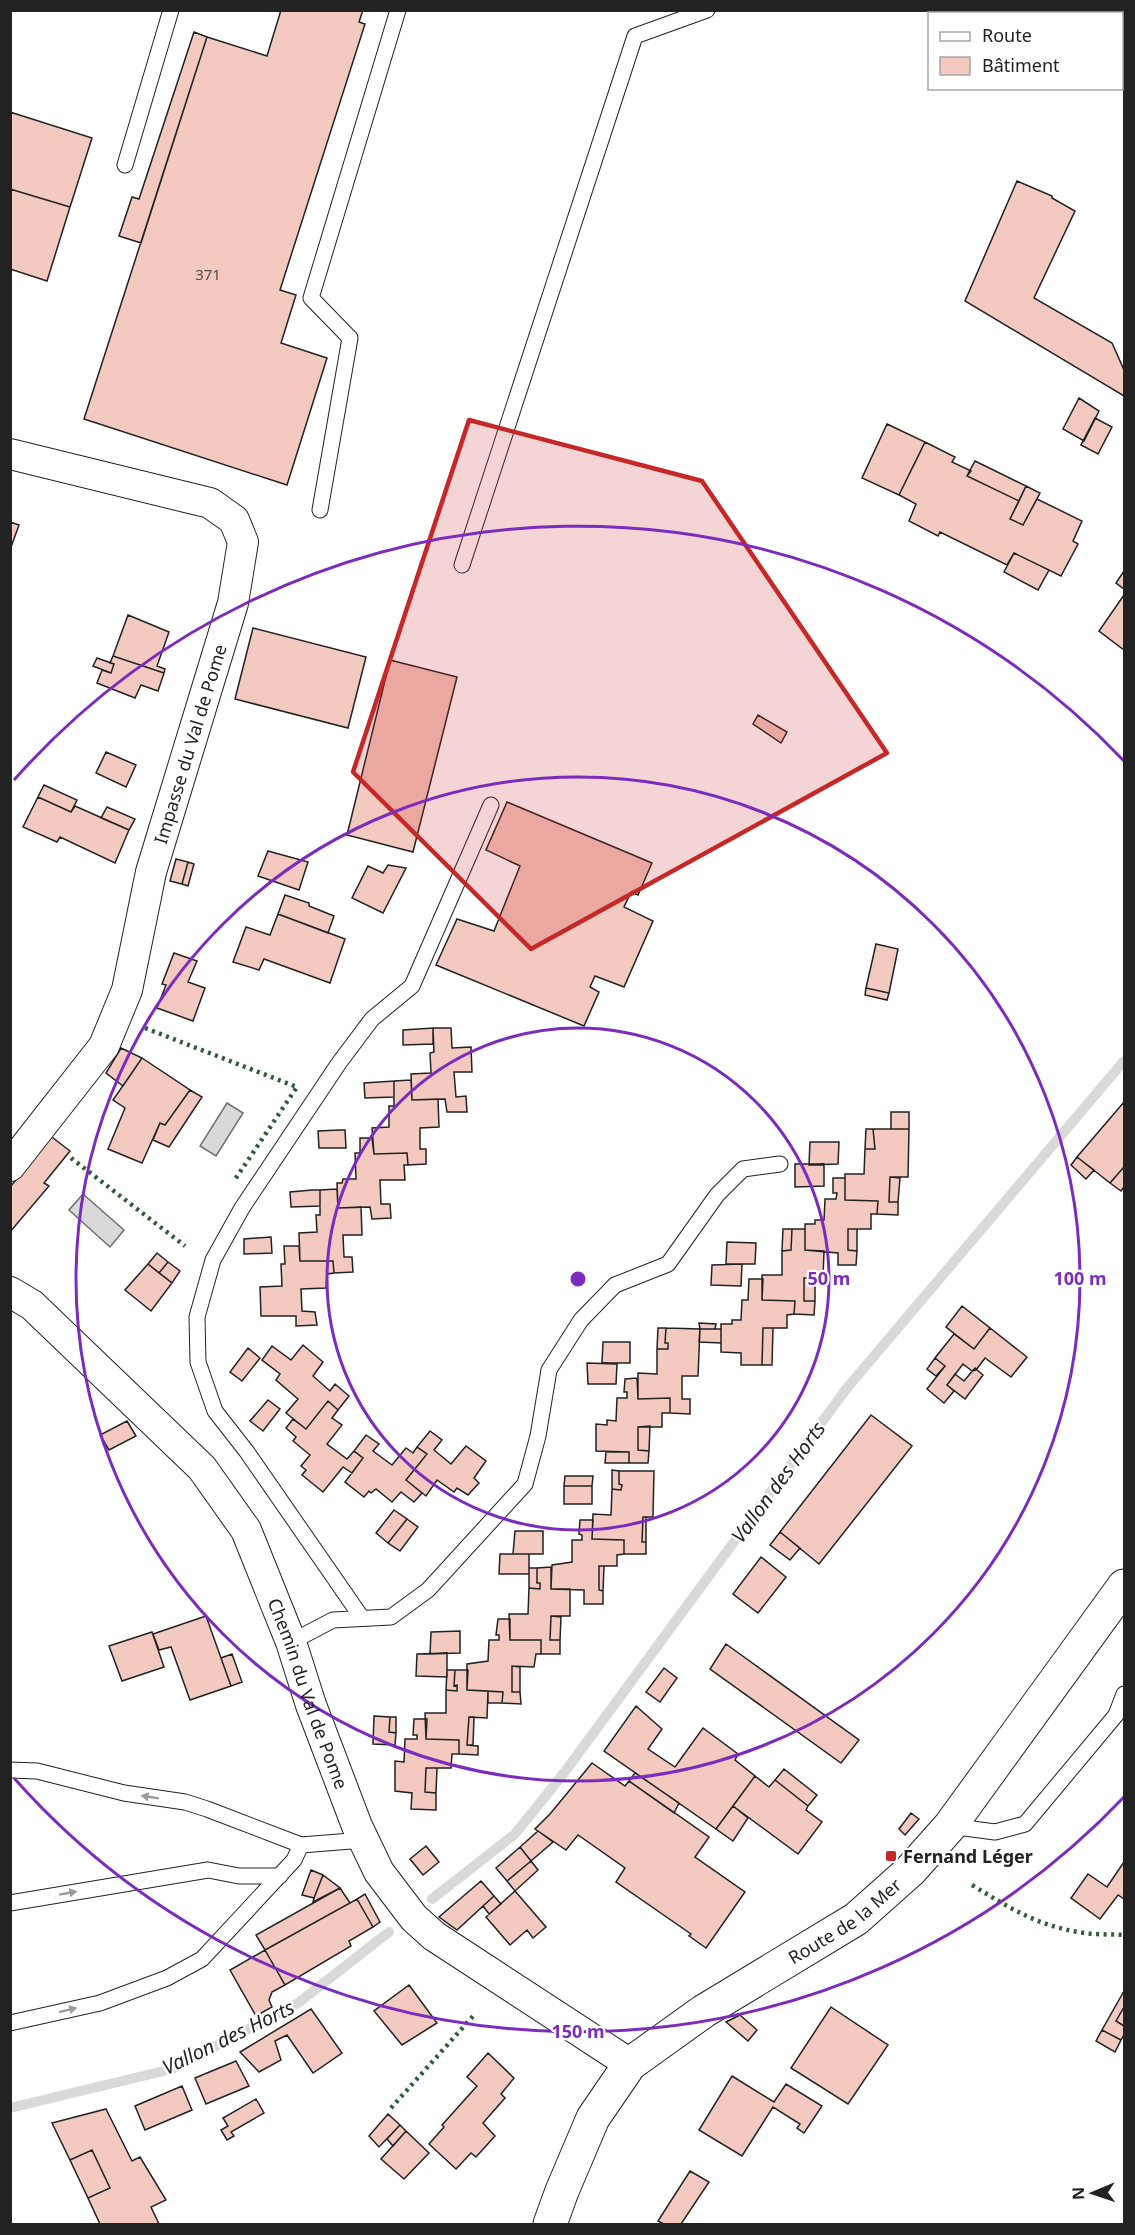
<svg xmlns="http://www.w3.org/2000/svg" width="1135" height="2235" font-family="'Noto Sans',sans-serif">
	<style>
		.water { fill: #d9d9d9; stroke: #6f6f6f; stroke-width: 1.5 }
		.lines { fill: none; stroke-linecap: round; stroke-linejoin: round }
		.stream { stroke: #d9d9d9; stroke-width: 10 }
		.building { fill: #f3c9c0; stroke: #222; stroke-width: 1.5 }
		.lane-casing { stroke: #222; stroke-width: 17 }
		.street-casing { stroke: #222; stroke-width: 32 }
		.secondary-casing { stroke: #222; stroke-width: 35 }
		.lane { stroke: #fff; stroke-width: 15 }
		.street { stroke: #fff; stroke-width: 30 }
		.secondary { stroke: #fff; stroke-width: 33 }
		.hedge { stroke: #2f5e38; stroke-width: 4.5; stroke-dasharray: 3 4.5; stroke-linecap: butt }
		.oneway { fill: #9c9c9c }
		.marked { fill: #c62828; fill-opacity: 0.2; stroke: #c62828; stroke-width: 4.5; stroke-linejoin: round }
		.ring { fill: none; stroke: #7b2cbf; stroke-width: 3 }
		.poi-dot { fill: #c62828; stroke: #fff; stroke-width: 2 }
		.labels { text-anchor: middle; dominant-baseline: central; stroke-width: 4.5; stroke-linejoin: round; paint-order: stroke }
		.number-label { font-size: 15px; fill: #564c4a }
		.street-label { font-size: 18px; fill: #222; stroke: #fff }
		.poi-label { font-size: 18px; font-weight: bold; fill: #222; stroke: #fff; text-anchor: start }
		.water-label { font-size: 20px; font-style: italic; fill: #222; stroke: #fff }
		.centre { fill: #7b2cbf; stroke: #fff; stroke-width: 3 }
		.ring-label { font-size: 18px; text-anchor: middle; font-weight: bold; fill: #7b2cbf; stroke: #fff; stroke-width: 4.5; stroke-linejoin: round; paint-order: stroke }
	</style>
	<rect width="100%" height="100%" fill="#fff"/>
	<!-- water -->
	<path class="water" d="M227,1103L243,1113L216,1156L200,1146Z
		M83,1194L124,1230L110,1247L69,1210Z"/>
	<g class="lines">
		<!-- stream -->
		<path class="stream" d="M432,1899L515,1834L564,1773L847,1388L1124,1061
			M10,2108L172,2069L298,2003L389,1932"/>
	</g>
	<!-- building -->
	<path class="building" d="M281,10H363L359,22L365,24L280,290L296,295L281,343L327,358L287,485L84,419L207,37L267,56Z
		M194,32L207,37L141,243L119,236L132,197L139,199Z
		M10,112L92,138L70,207L10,189Z
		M1017,181L1052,196V198L1075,211L1034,298L1112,343L1124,370V396L965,301Z
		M10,189L70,207L47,281L10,269Z
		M1079,398L1099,411L1084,441L1063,429Z
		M1095,418L1112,427L1098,454L1081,445Z
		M887,424L925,442L899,495L862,478Z
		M925,442L955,457L952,462L971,471L967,476L1019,501L1010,519L1023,525L1037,499L1082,521L1073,541L1078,544L1061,576L1014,553L1007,565L940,532L938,536L909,521L916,504L899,495Z
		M975,461L1026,486L1019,501L967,476Z
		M1026,486L1040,493L1023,525L1010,519Z
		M10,522L19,525L10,550Z
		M1014,553L1049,570L1038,590L1004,572Z
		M1124,571V589L1116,583Z
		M1124,595V650L1099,631Z
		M128,615L169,632L157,666L165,669L164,673L113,656Z
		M253,628L366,657L348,728L235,699Z
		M113,656L164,673L158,691L141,685L135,698L97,683L102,670L111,673L114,664L110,663Z
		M97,658L114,664L111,673L93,666Z
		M390,660L457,677L413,852L347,835Z
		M758,715L787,732L781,743L753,724Z
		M106,752L136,765L126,787L96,773Z
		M44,785L77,800L71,812L38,797Z
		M38,797L71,812L75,806L129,830L115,863L60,837L57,842L23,827Z
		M507,802L652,863L638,895L631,892L624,907L653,921L624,987L595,976L590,987L599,992L584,1026L436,965L457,919L494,931L520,866L486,850Z
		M107,807L135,819L129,830L101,818Z
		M268,851L308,862L299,890L258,876Z
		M176,859L188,862L182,884L170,881Z
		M188,862L194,864L188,886L182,884Z
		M388,865L406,868L383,913L352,898L368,866L383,873Z
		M285,895L309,903V906L334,916L328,933L278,914Z
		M278,914L345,939L330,983L264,959L259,970L233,962L246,927L270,935Z
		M876,944L898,949L889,993L866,988Z
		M174,953L197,961L188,982L205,988L193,1021L157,1008L166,985L162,984Z
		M866,988L889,993L887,1000L865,995Z
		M433,1028V1044L403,1045V1030Z
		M433,1028H451L452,1048L471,1047L472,1072H454L456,1097L466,1096L467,1112H447L445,1099L412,1100L411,1074L431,1073L430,1053L434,1052Z
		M121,1048L142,1058L123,1086L106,1073Z
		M142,1058L190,1090L165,1125L160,1123L142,1163L108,1149L125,1108L113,1100Z
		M411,1080L412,1100L438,1099L439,1127L420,1128V1149H426V1164L408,1165L407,1153L374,1154L372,1128L389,1127V1106H394V1081Z
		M394,1081V1097L365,1098L364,1083Z
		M190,1090L202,1097L169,1147L153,1140L160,1123L165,1125Z
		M1124,1102V1167L1110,1183L1077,1157Z
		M891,1112H909V1129H891Z
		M866,1129H873L875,1149H865Z
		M873,1129H909L908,1177H890L889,1202H898V1215L877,1214L878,1201L845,1200V1174H864L865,1149H875Z
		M340,1130H345L346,1148H319L318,1131Z
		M48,1134L70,1151L44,1183L49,1186L10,1232V1187L40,1151Z
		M360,1138H372L374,1154L407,1153L408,1165H404L405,1180H380L381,1204H390L391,1218L372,1219L370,1207L338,1208L337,1183H342L343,1179H356L355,1153H360Z
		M810,1142H839L838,1164L809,1165Z
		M1077,1157L1094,1170L1086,1179L1071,1165Z
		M795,1164H824V1186L795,1187Z
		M1124,1167V1187L1121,1191L1110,1183Z
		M890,1177L900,1178L898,1202H889Z
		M833,1178H845V1200L878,1201L877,1214H871V1229H848V1250L857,1251L856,1265H838V1253L805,1250V1224H815V1220H824L825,1199H836L837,1193H833Z
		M337,1189L338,1208L361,1207L362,1235H343L344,1257H352L353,1272L334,1273L333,1261H300L299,1233L317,1232L316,1215H320V1190Z
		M312,1190H320V1206L291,1207L290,1192Z
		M783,1229H792L791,1250L782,1251Z
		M792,1229H805V1250L824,1251L823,1278H804V1301H815L814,1315L794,1314L795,1301L762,1300V1275H782V1251L791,1250Z
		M848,1229H857V1251L848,1250Z
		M271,1237L272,1253L244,1254V1239Z
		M727,1242L756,1243L755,1264H726Z
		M284,1246H299L300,1261H333L334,1273L327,1274L326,1288L301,1289L302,1311L315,1312L317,1325L296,1326V1316H261L260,1287L282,1286L281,1264H285Z
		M157,1253L168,1262L159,1273L148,1264Z
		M168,1262L180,1271L172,1283L159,1273Z
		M148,1264L172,1283L151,1311L125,1290Z
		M742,1264L741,1286L711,1285L712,1265Z
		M804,1278H815V1301H804Z
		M749,1279H763L762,1300L795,1301L794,1314L787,1315V1328H763L762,1365H741V1353L721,1352V1324H732V1320H741L742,1300H748Z
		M962,1306L990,1328L974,1349L946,1327Z
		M699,1323L716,1324L715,1329H700Z
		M658,1328H666L665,1343H668V1349H657Z
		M666,1328L700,1329L698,1376H682V1399H690V1414L670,1413V1398L638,1399V1373L657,1374V1349H668V1343H665Z
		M763,1328H773L772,1365H762Z
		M990,1328L1027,1357L1011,1377L985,1358L976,1370L972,1371L963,1364L947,1385L954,1391L944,1403L927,1389L945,1366L935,1358L954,1334L974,1349Z
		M700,1329H721V1343L699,1342Z
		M603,1342H630V1363H602Z
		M303,1345L323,1362L313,1376L330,1391L335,1384L349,1396L338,1410L328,1401L306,1429L286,1413L298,1399L276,1380L280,1374L262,1360L272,1346L291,1360Z
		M248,1348L260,1358L242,1381L230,1372Z
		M935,1358L945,1366L936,1376L927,1369Z
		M587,1363L617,1364L616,1384H588Z
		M975,1368L983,1375L965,1399L947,1385L955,1374L964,1381Z
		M637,1378L638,1399L670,1398V1413H662V1427H638V1450L649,1451L648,1463H629V1452L596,1451V1424L607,1425V1420L616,1421L617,1398H627V1392H624L625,1379Z
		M268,1400L280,1409L263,1431L250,1421Z
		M328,1401L338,1410L332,1418L342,1425L327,1444L347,1459L354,1451L363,1458L352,1473L343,1467L323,1492L302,1475L306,1470L301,1466L310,1455L293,1441L296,1437L286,1428L293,1419L306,1429Z
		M871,1415L912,1446L819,1564L780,1532Z
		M127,1421L136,1436L109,1450L100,1435Z
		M650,1426L649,1451L638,1450V1427Z
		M430,1431L442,1440L434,1450L451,1464L466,1446L486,1461L474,1478L479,1483L468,1495L457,1488L454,1492L437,1480L426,1496L406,1480L427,1454L417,1447Z
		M366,1435L379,1444L373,1451L392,1465L406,1448L413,1453L417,1447L427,1454L406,1480L422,1493L414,1502L401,1492L392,1502L376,1489L371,1493L369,1491L364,1497L345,1482L363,1458L354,1451Z
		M606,1452H629V1463H605Z
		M612,1470L619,1471V1484L622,1485L621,1490L612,1489Z
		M619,1471H654L653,1517H643L642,1542H646V1554H624V1540L592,1539L593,1514L611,1515L612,1489L621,1490L622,1485L619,1484Z
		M565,1476H593L592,1486H564Z
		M564,1486H592V1504H564Z
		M394,1510L407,1519L388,1543L376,1533Z
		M643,1517H646V1542H642Z
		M407,1519L418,1527L400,1551L388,1543Z
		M580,1520H593L592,1539L624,1540V1554L617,1555V1566H599V1590L603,1591V1604H584V1590L551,1589L552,1565L572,1562V1540H582V1535L579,1534Z
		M515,1531H543V1554H513Z
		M780,1532L800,1548L790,1560L770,1545Z
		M500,1554H529V1574H499Z
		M761,1557L786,1577L758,1613L733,1594Z
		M599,1566H604L603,1591L599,1590Z
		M551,1567V1589H570V1616H551L550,1640H560V1654H541V1640H510L509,1614H528L529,1588L540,1589V1583H537V1568Z
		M529,1568H537V1583H540V1589L529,1588Z
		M206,1616L231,1686L190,1700L171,1647L159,1650L153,1634Z
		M551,1616L561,1617L560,1640H550Z
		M498,1619H510V1640H541V1654H536L534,1667L512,1666V1692H520L521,1704L502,1703L503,1692L467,1690V1664L488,1661L489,1640H499V1635H496Z
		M460,1631V1653L430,1654L431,1632Z
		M152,1632L164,1667L122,1681L109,1646Z
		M726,1644L859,1740L841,1763L710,1669Z
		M447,1653V1677L416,1676L417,1654Z
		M232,1654L242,1682L231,1686L221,1658Z
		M512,1666L520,1667V1692H512Z
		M664,1668L677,1678L660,1702L646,1692Z
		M447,1670H455L454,1686L457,1685V1691L446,1690Z
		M455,1670H468L467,1690L488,1691L487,1718L469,1717L467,1745L478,1746V1755L459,1754V1740L426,1739L425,1713H446V1690L457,1691V1685L454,1686Z
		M488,1691L503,1692L502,1703H488Z
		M636,1706L662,1729L648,1749L675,1767L703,1728L738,1754L735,1760L755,1776L716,1829L604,1751Z
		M374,1716L390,1717L389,1732L396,1733L395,1745L373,1744Z
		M390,1717H396V1733L389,1732Z
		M469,1717H474L473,1745H467Z
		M414,1719H427L426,1739L459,1740V1754H452L451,1768H426L425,1792L436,1793V1810L411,1809L412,1793L395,1791V1761L404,1762L405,1739H417V1735H413Z
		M592,1763L625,1786L629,1781L709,1837L695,1857L745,1892L706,1948L689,1936L691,1934L616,1882L625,1868L578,1835L566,1850L535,1829L550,1814Z
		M426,1768H437L436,1793L425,1792Z
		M784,1769L817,1795L808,1806L775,1780Z
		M635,1773L679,1803L674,1813L629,1781Z
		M755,1776L769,1787L775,1780L808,1806L806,1810L822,1822L798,1854L733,1806Z
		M733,1806L748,1818L733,1841L716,1829Z
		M911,1813L919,1819L905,1835L899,1829Z
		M538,1831L553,1842L531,1861L520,1847Z
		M426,1846L439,1862L423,1875L410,1859Z
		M520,1847L531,1861L507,1881L496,1868Z
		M531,1861L538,1870L515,1891L507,1881Z
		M1124,1862V1899L1118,1895L1100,1919L1071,1898L1088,1874L1107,1887Z
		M311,1870L323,1875L314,1898L302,1895Z
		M323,1875L340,1888L313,1902L314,1898Z
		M481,1881L494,1896L457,1930L439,1917Z
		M340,1888L350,1903L265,1950L256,1935Z
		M515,1891L546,1927L533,1938L527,1930L510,1945L486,1917Z
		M365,1894L380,1922L373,1927L357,1899Z
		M494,1896L501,1904L489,1914L483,1906Z
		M357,1899L373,1927L349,1941L351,1946L285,1985L265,1950Z
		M265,1950L285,1985L272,1992L269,2000L272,2007L256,2016L230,1970Z
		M409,1985L437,2023L402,2045L374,2011Z
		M1124,1991V2007L1116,2021L1124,2026V2035L1121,2040L1102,2030Z
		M831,2007L888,2045L848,2104L791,2068Z
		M1124,2007V2026L1116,2021Z
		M311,2009L342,2053L313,2073L287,2035L275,2041L281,2060L259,2072L240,2052Z
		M740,2015L757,2030L748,2041L726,2022Z
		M1102,2030L1121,2040L1115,2052L1096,2041Z
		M488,2053L514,2078L501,2094L505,2098L483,2123L495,2136L476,2157L471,2153L456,2169L429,2144L444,2127L442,2125L477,2086L467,2077Z
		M236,2061L249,2086L206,2104L195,2078Z
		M732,2076L774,2102L786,2084L822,2106L804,2133L797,2128L800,2124L773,2107L742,2156L699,2130Z
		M182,2086L192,2110L145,2130L135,2106Z
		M256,2099L264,2113L231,2132L234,2136L227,2140L221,2130L228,2126L223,2118Z
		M106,2109L132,2161L140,2157L166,2200L151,2207L159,2224H100L88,2198L110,2188L92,2150L70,2160L52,2123Z
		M388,2114L400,2125L379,2147L369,2136Z
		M400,2125L406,2131L393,2146L387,2139Z
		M406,2131L429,2153L404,2179L381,2159Z
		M92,2150L110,2188L88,2198L70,2160Z
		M690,2171L709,2182L681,2224H664L658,2221Z"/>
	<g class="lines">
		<!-- lane casing -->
		<g class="lane-casing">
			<path id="lane" d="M125,165L171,10
				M320,510L350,338L311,298L398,10
				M462,565L635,36L707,10
				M362,1618L247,1452L215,1411L198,1362L197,1317L213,1260L242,1208L339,1063L372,1019L412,986L491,805
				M291,1642L333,1620L391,1617L428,1590L525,1484L538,1436L549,1370L581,1320L615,1285L668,1264L717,1195L743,1169L780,1164
				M10,1770L37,1771L124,1793L185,1802L207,1809L301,1845L364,1840
				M950,1826L995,1832L1025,1824L1116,1715L1124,1694
				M10,1903L208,1870L239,1876H280
				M10,2023L100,2003L167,1978L202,1959L294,1860L301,1845"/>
		</g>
		<!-- street casing -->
		<g class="street-casing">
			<g id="street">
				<path d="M1098,10L1100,14"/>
				<path d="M1122,50L1124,56"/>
				<path d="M10,454L210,503L234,520L243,542L233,603L151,872L127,990L104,1046L10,1166"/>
				<path id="s1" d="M10,1292L32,1305L202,1468L246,1530L291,1642L311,1705L357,1826L379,1872L414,1918L434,1936L630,2064"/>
			</g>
		</g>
		<!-- secondary casing -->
		<g class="secondary-casing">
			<g id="secondary">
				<path id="s2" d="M550,2224L562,2191L593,2118L630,2064L704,2011L856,1919L910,1871L950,1826L1124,1586"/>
			</g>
		</g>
		<!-- lane -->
		<use href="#lane" class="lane"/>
		<!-- street -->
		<use href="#street" class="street"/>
		<!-- secondary -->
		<use href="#secondary" class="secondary"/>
		<!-- hedge -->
		<path class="hedge" d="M145,1028L297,1087L234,1181
			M71,1158L185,1246
			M972,1885C1008,1907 1036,1925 1078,1932C1093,1935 1109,1934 1124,1935
			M391,2108L474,2015"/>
	</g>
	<!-- one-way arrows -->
	<defs><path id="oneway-solid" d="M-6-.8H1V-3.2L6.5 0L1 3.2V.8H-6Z" transform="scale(1.5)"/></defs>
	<g class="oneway">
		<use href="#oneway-solid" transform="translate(150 1797) rotate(-171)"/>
		<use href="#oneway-solid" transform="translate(68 1893) rotate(-10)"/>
		<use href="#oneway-solid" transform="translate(68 2010) rotate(-13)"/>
	</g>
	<!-- marked area -->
	<path class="marked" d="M469,420L702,481L887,753L531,949L353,772Z"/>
	<!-- distance rings -->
	<g class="ring">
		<circle cx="578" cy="1279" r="251"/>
		<circle cx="578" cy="1279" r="502"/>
		<path d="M1124 1797A753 753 0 0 1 14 1778M14 780A753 753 0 0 1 1124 761"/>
	</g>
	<!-- markers -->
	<rect class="poi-dot" x="885" y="1850" width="12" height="12" rx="3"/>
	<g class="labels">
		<!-- number labels -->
		<g class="number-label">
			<text x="208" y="274">371</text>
		</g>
		<!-- street labels -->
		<g class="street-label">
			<text transform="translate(190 744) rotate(-73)">Impasse du Val de Pome</text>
			<text stroke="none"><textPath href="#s1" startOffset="512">Chemin du Val de Pome</textPath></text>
			<text stroke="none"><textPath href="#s2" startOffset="438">Route de la Mer</textPath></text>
		</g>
		<!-- poi labels -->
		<g class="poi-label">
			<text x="903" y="1856">Fernand Léger</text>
		</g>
		<!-- water labels -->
		<g class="water-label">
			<text transform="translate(778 1482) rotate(-54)">Vallon des Horts</text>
			<text transform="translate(228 2037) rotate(-26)">Vallon des Horts</text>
		</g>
	</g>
	<circle cx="578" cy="1279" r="9" class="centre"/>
	<g class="ring-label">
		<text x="829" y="1285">50 m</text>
		<text x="1080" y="1285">100 m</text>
		<text x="578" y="2038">150 m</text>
	</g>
	<!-- border -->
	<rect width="1135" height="2235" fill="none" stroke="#222222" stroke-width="24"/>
	<!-- legend -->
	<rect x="928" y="12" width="195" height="78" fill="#ffffff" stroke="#a7a7a7" stroke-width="1.5"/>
	<rect x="940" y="32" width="30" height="9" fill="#ffffff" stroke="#a7a7a7" stroke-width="1.5"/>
	<text x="982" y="42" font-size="18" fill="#222222">Route</text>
	<rect x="940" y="57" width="30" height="18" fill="#f3c9c0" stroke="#a7a7a7" stroke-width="1.5"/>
	<text x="982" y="72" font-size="18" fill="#222222">Bâtiment</text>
	<!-- north arrow -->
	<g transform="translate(1093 2193) rotate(268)" stroke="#ffffff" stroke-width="4.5" paint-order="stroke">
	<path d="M0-4.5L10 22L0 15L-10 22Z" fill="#222222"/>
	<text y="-9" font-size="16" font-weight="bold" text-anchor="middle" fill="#222222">N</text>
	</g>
</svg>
